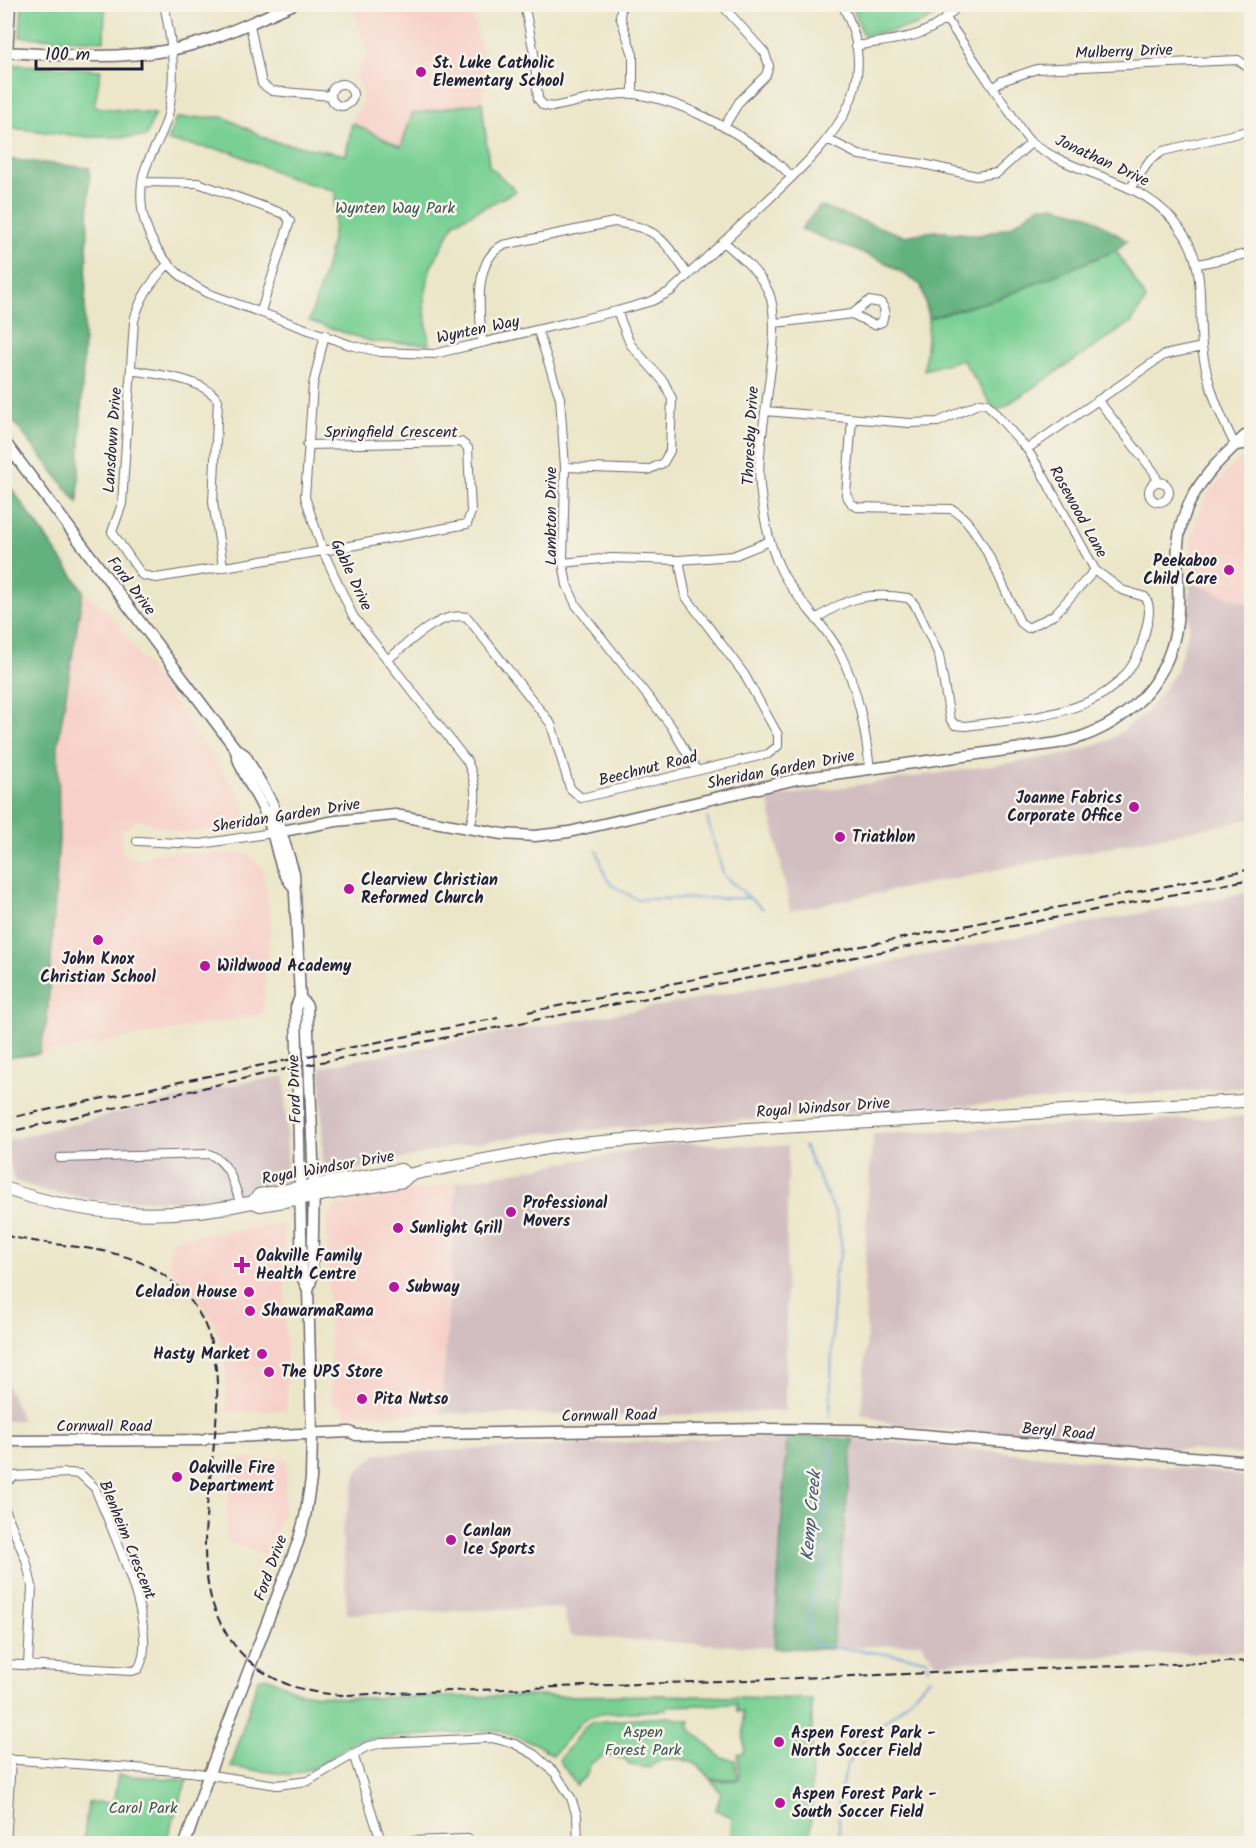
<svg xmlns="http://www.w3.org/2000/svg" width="1256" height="1848" font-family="Kalam,sans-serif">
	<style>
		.built { fill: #f7d0c9 }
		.industrial { fill: #d2bec1 }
		.green { fill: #7ad094; stroke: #4e7968; stroke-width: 1.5 }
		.forest { fill: #63b27e; stroke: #426a5c; stroke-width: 1.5 }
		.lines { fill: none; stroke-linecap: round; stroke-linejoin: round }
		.stream { stroke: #70a0d9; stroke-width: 2 }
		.street-casing { stroke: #69676d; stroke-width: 10 }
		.secondary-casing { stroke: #69676d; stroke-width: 13 }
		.primary-casing { stroke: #69676d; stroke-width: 14 }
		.street { stroke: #fff; stroke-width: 8 }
		.secondary { stroke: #fff; stroke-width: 10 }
		.primary { stroke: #fff; stroke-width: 12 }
		.rail { stroke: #22223b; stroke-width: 2; stroke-dasharray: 9 4.5; stroke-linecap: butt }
		.poi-dot { fill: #b5179e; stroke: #f7f3e8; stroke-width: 2 }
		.labels { text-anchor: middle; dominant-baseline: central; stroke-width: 5; stroke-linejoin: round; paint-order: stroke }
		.street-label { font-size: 16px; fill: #22223b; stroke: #f7f3e8 }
		.poi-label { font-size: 16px; font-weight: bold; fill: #22223b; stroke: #f7f3e8; text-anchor: start }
		.park-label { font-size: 16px; fill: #3c5656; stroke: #f7f3e8 }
		.water-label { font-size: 18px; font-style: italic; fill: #41547a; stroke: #f7f3e8 }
	</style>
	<rect width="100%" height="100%" fill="#f7f3e8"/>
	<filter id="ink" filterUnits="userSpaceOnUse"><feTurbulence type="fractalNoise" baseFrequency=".0167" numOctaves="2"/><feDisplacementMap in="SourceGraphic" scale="12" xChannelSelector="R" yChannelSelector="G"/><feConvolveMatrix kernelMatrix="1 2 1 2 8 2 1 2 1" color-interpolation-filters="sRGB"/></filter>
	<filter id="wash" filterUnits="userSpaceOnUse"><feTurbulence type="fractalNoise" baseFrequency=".008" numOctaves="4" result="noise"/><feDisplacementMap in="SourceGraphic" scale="24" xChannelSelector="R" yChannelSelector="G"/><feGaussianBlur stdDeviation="1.35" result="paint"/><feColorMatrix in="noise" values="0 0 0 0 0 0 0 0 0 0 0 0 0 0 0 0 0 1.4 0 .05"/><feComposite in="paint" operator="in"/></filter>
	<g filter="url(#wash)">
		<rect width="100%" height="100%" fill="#ece6c9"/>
		<!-- built -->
		<path class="built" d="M353,5H471L485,66L482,102L412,114L401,147L352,123L363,101L361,87L354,77L368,54Z
			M1251,452V605L1190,582L1189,557L1194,525L1209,492L1226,472Z
			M83,590L110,614L242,798L248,826L182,833L139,820L121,831L122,854L137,859L164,852L249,854L262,866L271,918L262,1014L39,1054L47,1021L59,838L58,744Z
			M457,1182L441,1413L347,1416L331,1401L327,1219L337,1206Z
			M279,1224L284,1227L287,1410L227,1412L225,1364L219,1337L212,1320L195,1295L168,1267L174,1239Z
			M230,1459H288L283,1513L265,1555L233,1544L226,1539Z"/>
		<!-- industrial -->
		<path class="industrial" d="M1190,582L1251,605V819L790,911L768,798L1064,755L1109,740L1146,713L1176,672L1189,628Z
			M1251,892V1087L542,1133L455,1146L332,1175L323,1168L321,1067L466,1039L683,1002Z
			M285,1076L287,1171L286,1179L281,1185L249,1193L174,1200L105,1201L46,1191L14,1181L4,1141L244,1082Z
			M1251,1116V1455L899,1426L861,1414L867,1334L864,1291L867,1206L873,1134Z
			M675,1143L788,1146L785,1411L648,1416L441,1413L457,1182Z
			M4,1380H5L22,1420L5,1421Z
			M787,1435L774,1648L570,1636L563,1608L347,1614L342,1530L357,1472L377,1454Z
			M853,1439L1181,1468L1251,1477V1651L937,1663L920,1643L832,1649Z"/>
		<!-- green -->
		<path class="green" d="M22,5H105L104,41L20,37Z
			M852,5H946C927,30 892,30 863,35Z
			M5,64L101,70L94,107L155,114L146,137H88L5,127Z
			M482,102L489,166L516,191L455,222L430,269L424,302L429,344L373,342L309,321C324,276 337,239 335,191L287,177L232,152L167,141L176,118L224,117L271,141L346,155L352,123L401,147L412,114Z
			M1116,250L1146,299L1132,322L996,412L962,359L924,370L929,318L1000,298Z
			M266,1677L298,1692L343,1698L665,1695L812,1699L811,1843H730L732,1817L716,1810L721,1793L712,1781L739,1780L738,1754L744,1752L743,1712L737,1711L736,1704L667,1706V1710L599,1714L583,1720L553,1755L534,1743L495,1730L357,1740L318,1766L291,1775L231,1767L258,1679Z
			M668,1717L690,1721L688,1727L722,1758L735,1760L737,1779H711C696,1758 669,1751 649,1768L630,1765L624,1759L605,1755L591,1763L586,1776L576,1785L559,1760L583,1729L592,1722Z
			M118,1775L187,1780L165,1843H92L84,1838L88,1802L113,1803Z"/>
		<!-- forest -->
		<path class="forest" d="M5,159L90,168L78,503L5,411Z
			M820,206L904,236L935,231L980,235L1010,227L1040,206H1055L1088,215L1127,241L1116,250L1000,298L929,318L921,285L885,262L801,229Z
			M4,478L83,590L58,744L59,838L47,1021L39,1054L5,1058Z
			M787,1435L853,1439L832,1649L774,1648Z"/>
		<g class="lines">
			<!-- stream -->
			<path class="stream" d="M707,818L724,876L749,897
				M597,851L606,877L612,885L636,899L750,898L763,909
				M804,1146L837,1216L842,1250L834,1276L830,1417
				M831,1445C833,1469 826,1490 824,1514C823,1530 825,1548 823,1565C819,1595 800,1611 815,1645L927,1659L928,1668
				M840,1844L838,1799L847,1766L864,1738L897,1712L930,1678"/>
		</g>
	</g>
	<g filter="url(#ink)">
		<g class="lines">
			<!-- street casing -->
			<g class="street-casing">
				<path id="street" d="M164,4C170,33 176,67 171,96C170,106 168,118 164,127C158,145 144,163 142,182C136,232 165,271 207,293L350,345L380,352L434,354L617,311L652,301L671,291C703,261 736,230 768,200C826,144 888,93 842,4
					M524,4L534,53L538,99L543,105L552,107C573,103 615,92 634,94C684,100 758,141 792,177
					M622,4L620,16L633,55V94
					M721,4L765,53L769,66L766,75L739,102L724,127
					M947,20C969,51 989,83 1011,114C1017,123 1024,137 1032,143C1083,181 1148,176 1185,236C1206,271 1198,308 1202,346C1206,382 1219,413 1235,445
					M250,25L262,84L272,91L331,96
					M856,46C896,38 931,41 959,4
					M331 95a11 11 0 1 1 22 0a11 11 0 1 1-22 0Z
					M993,88L1002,81L1037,69L1238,60L1249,68L1252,75
					M829,140L859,155L923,164L976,176L997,173L1031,143
					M142,182L198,183L284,214L290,221L261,311
					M1131,187L1150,160L1163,151L1252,130
					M724,242C739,255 758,271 767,289C788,327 754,436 760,486C763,515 769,548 783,574C798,602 824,623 839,651C858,688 865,728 870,769
					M1198,264L1252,253
					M167,265C151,283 140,297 134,321L122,504L112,532L142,575L156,578L323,551L467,524L471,512L468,448L461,442L307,445
					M869,301L881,303L885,310L882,322L874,325L852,314Z
					M775,323L852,314
					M538,331L560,398L565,467L563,563L567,585L576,605L671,726L697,771
					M325,334L313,385L305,497L323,551L353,616L467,761C478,784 477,802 470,827
					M482,343C480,314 472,261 503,245L614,222C659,228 663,239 688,275
					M131,370C157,375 201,377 218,400L213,502L223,566
					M1098,400L1154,472L1158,482
					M765,411L909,423L938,422L980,403L987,404L1027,449L1042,473L1095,570L1122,590L1145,597C1153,608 1147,624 1144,636C1126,717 1030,717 965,726L955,725L950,719L939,655L915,605L908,598C869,592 847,597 816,619
					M852,419L846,495L852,504L857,507L951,509C979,520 1006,595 1020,622L1028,628L1054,615L1095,570
					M1027,449L1164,355L1202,347
					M565,467L648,470L663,463L670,451L672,399L664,382L630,344L617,311
					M1149 492a10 10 0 1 1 20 0a10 10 0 1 1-20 0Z
					M563,563L611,558L679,560L733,556L770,541
					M387,660C408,644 438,611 467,617L551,724L570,788L581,798L768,754L778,746V735L744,674L686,597L679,560
					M137,841L201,844L272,833
					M60,1158L209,1154C230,1162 234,1185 241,1205
					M4,1485L14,1476L68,1473L80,1474L95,1488C110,1527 162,1632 138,1669L132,1671L4,1664
					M4,1507L26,1560L32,1586L28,1665
					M353,1754L382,1844
					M4,1759L191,1772L277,1785L308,1781L366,1747L382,1743L492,1738L515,1744L535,1755L556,1774L571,1798L577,1816L578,1844
					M6,1842L23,1844
					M382,1842L468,1839L475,1844
					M6,1844L11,1759"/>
			</g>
			<!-- secondary casing -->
			<g class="secondary-casing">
				<path id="secondary" d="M4,52C59,55 115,60 170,50C213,42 254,21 294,4
					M7,52L10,4
					M4,441L235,748L245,755L272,803L294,873L300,997L296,1007L302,1277L308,1290
					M1235,445L1252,443
					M235,748C241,776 261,798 270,825C277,846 278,869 293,886
					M272,833L336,821L395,815L502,834L535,836L569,832L797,779L1058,743C1125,730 1175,680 1178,610C1180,579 1173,549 1183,519C1194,484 1219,460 1245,436L1252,433
					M4,1441L203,1440L208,1438L350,1432L356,1435L765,1429L862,1430L1252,1462
					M185,1844L208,1776L298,1542L305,1517L311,1479L312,1433L308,1290L312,1277L314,1185L307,1006L300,997"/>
			</g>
			<!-- primary casing -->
			<g class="primary-casing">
				<path id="primary" d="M4,1188C84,1217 170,1221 253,1202L260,1205L403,1181L409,1175L421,1172L558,1146L748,1129L1242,1101L1252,1095
					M253,1202L259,1195L401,1170L409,1175"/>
			</g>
			<!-- street -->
			<use href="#street" class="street"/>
			<!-- secondary -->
			<use href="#secondary" class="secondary"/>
			<!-- primary -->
			<use href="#primary" class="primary"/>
			<!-- rail -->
			<path class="rail" d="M528,1012L1252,869
				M4,1119L213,1075L498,1018
				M4,1133L286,1069L1252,879
				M4,1235C60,1250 122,1242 169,1279C285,1371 141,1556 246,1658C273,1684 308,1694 345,1695L1252,1661"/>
		</g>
	</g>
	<!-- markers -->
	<g class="poi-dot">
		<circle cx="421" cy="72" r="6"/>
		<circle cx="1229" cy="570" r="6"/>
		<circle cx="1134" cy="807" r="6"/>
		<circle cx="840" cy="837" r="6"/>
		<circle cx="349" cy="889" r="6"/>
		<circle cx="98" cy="940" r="6"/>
		<circle cx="205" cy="966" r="6"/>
		<circle cx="511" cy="1212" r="6"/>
		<circle cx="398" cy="1228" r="6"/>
		<path d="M239 1256h6v6h6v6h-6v6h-6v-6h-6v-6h6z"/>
		<circle cx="394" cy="1287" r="6"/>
		<circle cx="249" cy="1292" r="6"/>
		<circle cx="250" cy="1311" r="6"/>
		<circle cx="262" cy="1354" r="6"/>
		<circle cx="269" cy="1372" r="6"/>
		<circle cx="362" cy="1399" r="6"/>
		<circle cx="177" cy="1477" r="6"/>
		<circle cx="451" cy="1540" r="6"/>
		<circle cx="779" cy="1742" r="6"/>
		<circle cx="780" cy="1803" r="6"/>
	</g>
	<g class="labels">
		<!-- street labels -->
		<g class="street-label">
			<text transform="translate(1124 52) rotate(-2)">Mulberry Drive</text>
			<text transform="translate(1102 161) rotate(25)">Jonathan Drive</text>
			<text transform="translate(478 330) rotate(-12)">Wynten Way</text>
			<text x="391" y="432">Springfield Crescent</text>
			<text transform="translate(751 436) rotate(-87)">Thoresby Drive</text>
			<text transform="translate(113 440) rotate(-86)">Lansdown Drive</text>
			<text transform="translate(1078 512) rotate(61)">Rosewood Lane</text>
			<text transform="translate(551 516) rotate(-90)">Lambton Drive</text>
			<text transform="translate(351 575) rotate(65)">Gable Drive</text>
			<text transform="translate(131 586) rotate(53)">Ford Drive</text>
			<text transform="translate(648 769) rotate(-14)">Beechnut Road</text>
			<text transform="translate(781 770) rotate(-11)">Sheridan Garden Drive</text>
			<text transform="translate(286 816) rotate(-9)">Sheridan Garden Drive</text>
			<text transform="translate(295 1089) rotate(-92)">Ford Drive</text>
			<text transform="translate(823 1108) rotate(-4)">Royal Windsor Drive</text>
			<text transform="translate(328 1168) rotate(-10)">Royal Windsor Drive</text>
			<text transform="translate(609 1416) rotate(-1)">Cornwall Road</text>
			<text x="104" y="1426">Cornwall Road</text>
			<text transform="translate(1058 1432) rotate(5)">Beryl Road</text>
			<text transform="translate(127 1540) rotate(68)">Blenheim Crescent</text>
			<text transform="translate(271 1568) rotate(-70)">Ford Drive</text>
		</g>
		<!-- poi labels -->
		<g class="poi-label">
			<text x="433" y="63">St. Luke Catholic<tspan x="433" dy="18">Elementary School</tspan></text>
			<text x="1217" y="561" text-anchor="end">Peekaboo<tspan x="1217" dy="18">Child Care</tspan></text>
			<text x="1122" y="798" text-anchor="end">Joanne Fabrics<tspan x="1122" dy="18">Corporate Office</tspan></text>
			<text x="852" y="837">Triathlon</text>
			<text x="361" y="880">Clearview Christian<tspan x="361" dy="18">Reformed Church</tspan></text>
			<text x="98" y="959" text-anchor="middle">John Knox<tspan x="98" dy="18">Christian School</tspan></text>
			<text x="217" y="966">Wildwood Academy</text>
			<text x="523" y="1203">Professional<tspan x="523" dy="18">Movers</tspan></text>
			<text x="410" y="1228">Sunlight Grill</text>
			<text x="256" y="1256">Oakville Family<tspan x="256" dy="18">Health Centre</tspan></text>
			<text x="406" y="1287">Subway</text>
			<text x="237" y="1292" text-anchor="end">Celadon House</text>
			<text x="262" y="1311">ShawarmaRama</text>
			<text x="250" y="1354" text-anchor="end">Hasty Market</text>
			<text x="281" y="1372">The UPS Store</text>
			<text x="374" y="1399">Pita Nutso</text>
			<text x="189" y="1468">Oakville Fire<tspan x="189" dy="18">Department</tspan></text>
			<text x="463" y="1531">Canlan<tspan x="463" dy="18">Ice Sports</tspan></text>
			<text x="791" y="1733">Aspen Forest Park -<tspan x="791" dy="18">North Soccer Field</tspan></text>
			<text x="792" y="1794">Aspen Forest Park -<tspan x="792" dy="18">South Soccer Field</tspan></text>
		</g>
		<!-- park labels -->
		<g class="park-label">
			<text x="395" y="208">Wynten Way Park</text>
			<text x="643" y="1732">Aspen<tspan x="643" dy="18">Forest Park</tspan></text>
			<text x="143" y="1808">Carol Park</text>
		</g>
		<!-- water labels -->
		<g class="water-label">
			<text transform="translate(812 1516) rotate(-85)">Kemp Creek</text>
		</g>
	</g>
	<!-- margin -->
	<rect width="1256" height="1848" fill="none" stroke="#f7f3e8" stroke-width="24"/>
	<!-- scale -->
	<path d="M36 60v9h106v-9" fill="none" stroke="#22223b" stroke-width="3"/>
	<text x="45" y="60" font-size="18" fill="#22223b" stroke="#f7f3e8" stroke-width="4.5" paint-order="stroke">100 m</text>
</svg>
